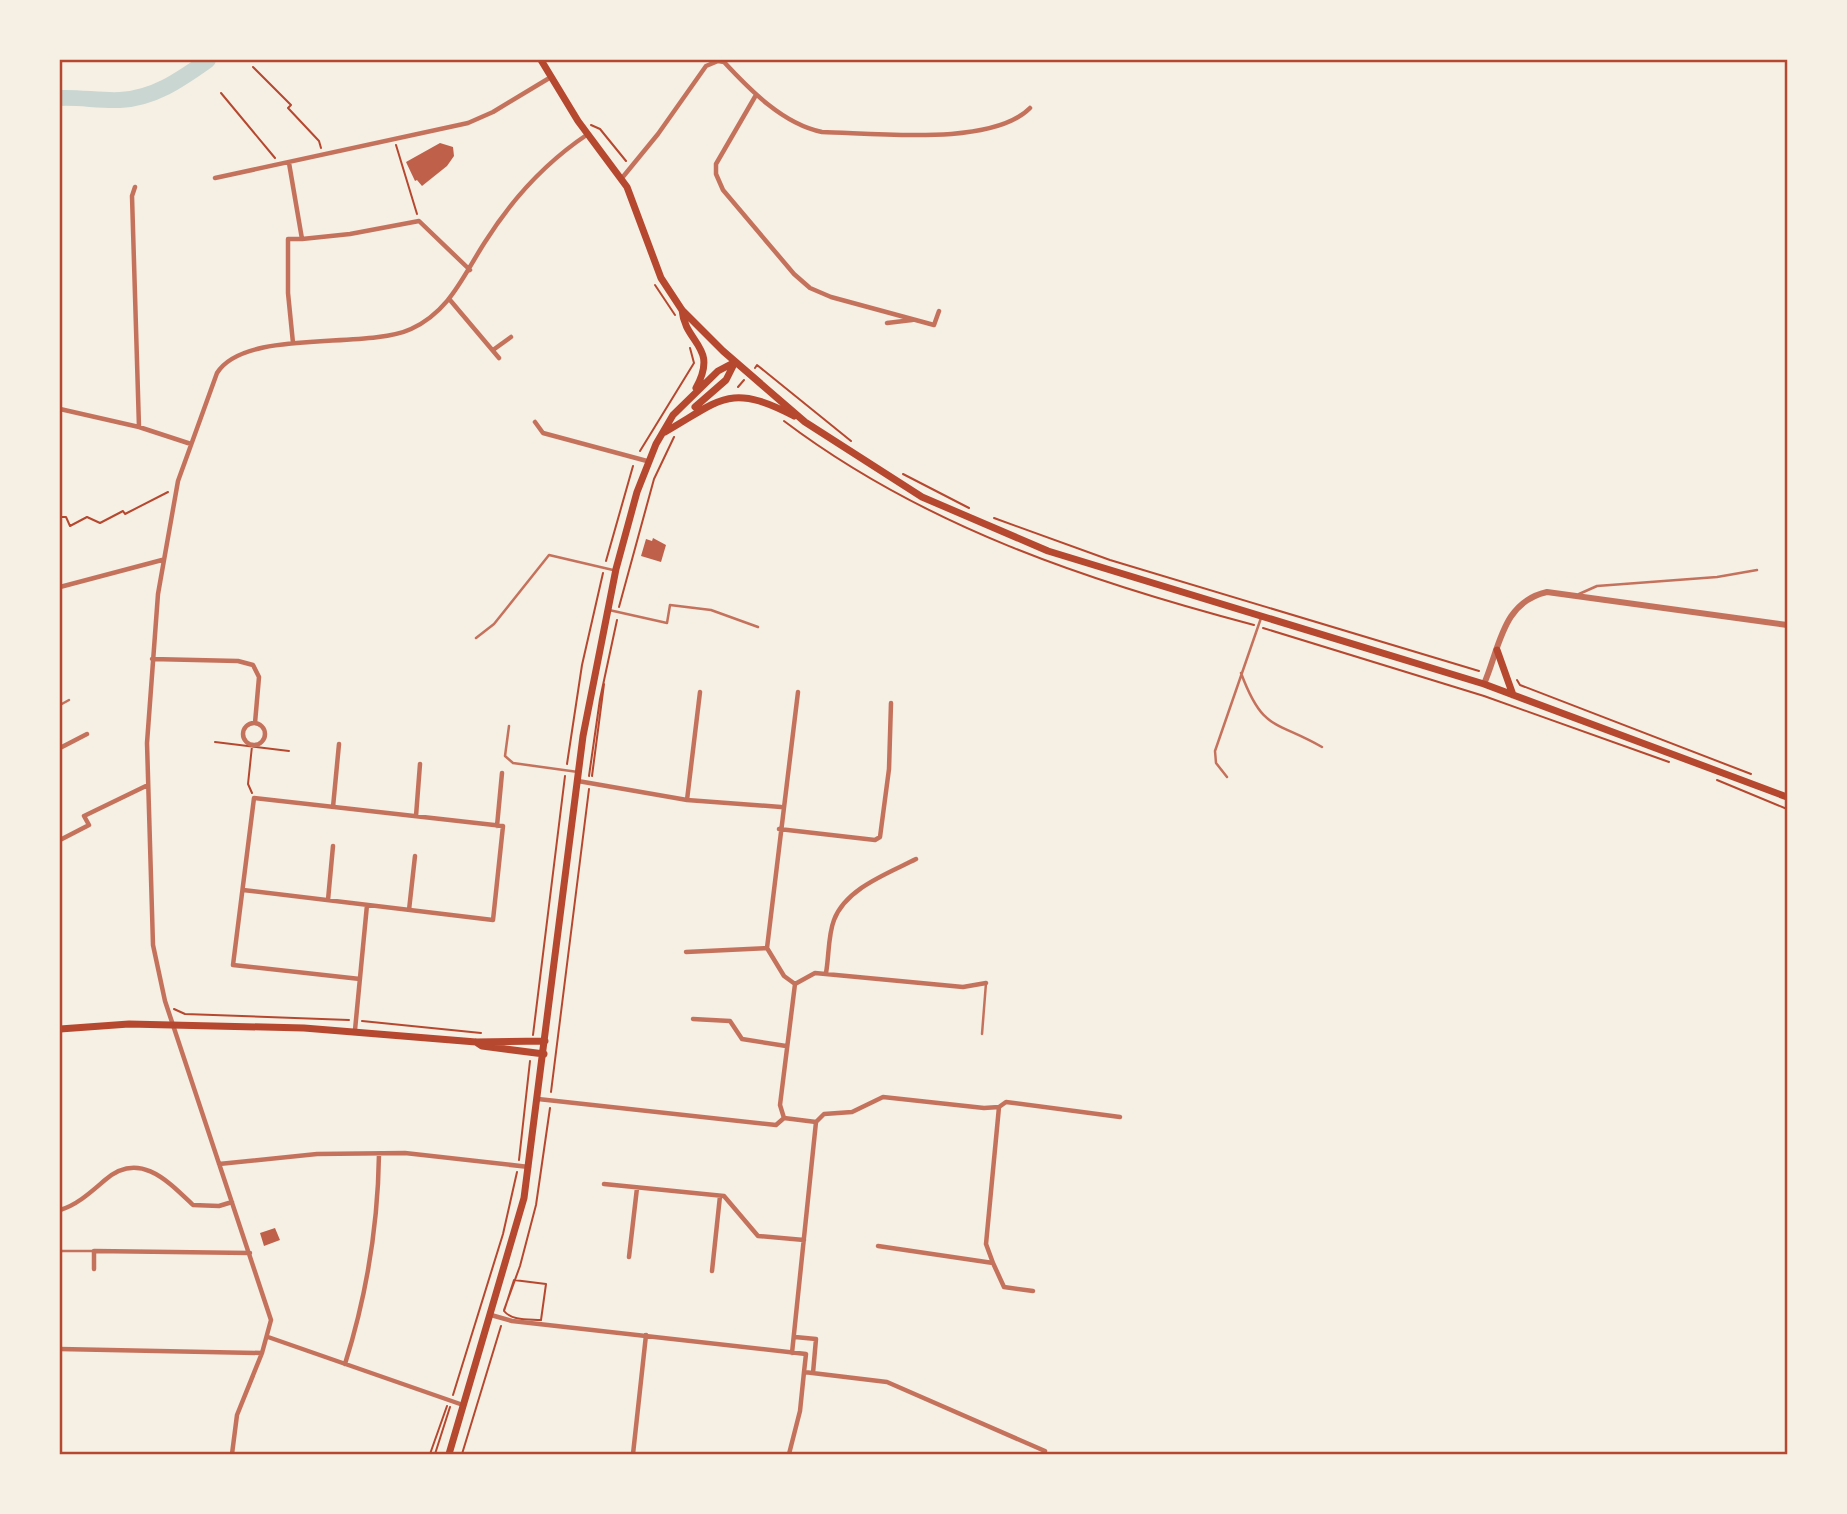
<svg xmlns="http://www.w3.org/2000/svg" width="1847" height="1514" font-family="Roboto,sans-serif">
	<style>
		.lines { fill: none; stroke-linecap: round; stroke-linejoin: round }
		.river { stroke: #c9d6d2; stroke-width: 16 }
		.building { fill: #bf614a }
		.path { stroke: #b5482f; stroke-width: 2 }
		.service { stroke: #c5725c; stroke-width: 2.5 }
		.minor { stroke: #c5725c; stroke-width: 4.5 }
		.tertiary { stroke: #c5725c; stroke-width: 6 }
		.secondary { stroke: #b5482f; stroke-width: 7 }
		.neatline { fill: none; stroke: #b5482f; stroke-width: 2.5 }
	</style>
	<rect width="100%" height="100%" fill="#f6efe4"/>
	<g class="lines">
		<!-- river -->
		<path class="river" d="M60,98C80,97 100,101 120,100C155,98 181,79 208,60"/>
	</g>
	<!-- building -->
	<path class="building" d="M440,143L453,147L454,156L447,166L422,186L417,180L415,181L406,162Z
		M653,538L666,545L661,562L641,556L646,539L652,541Z
		M275,1228L280,1240L264,1246L260,1233Z"/>
	<g class="lines">
		<!-- path -->
		<path class="path" d="M185,60L186,61
			M253,67L291,105L288,108L319,141L321,148
			M221,93L275,158
			M591,125L600,129L626,161
			M396,145L417,214
			M655,285L675,315
			M690,348L694,363
			M755,368L757,365L851,441
			M738,387L744,380
			M784,421C923,526 1087,581 1254,625
			M640,451L694,363
			M903,474L969,508
			M60,517H66L70,526L87,517L100,523L123,511L125,514L168,492
			M994,518L1110,560L1479,671
			M606,561L633,466
			M619,607L654,479L674,437
			M1263,628L1484,696L1669,762
			M1517,680L1520,685L1751,774
			M215,742L289,751
			M567,764L582,665L603,573
			M589,776L600,699L617,620
			M592,776L604,684
			M1717,780L1787,809
			M252,793L248,784L252,746
			M174,1009L185,1014L349,1020
			M362,1021L481,1033
			M533,1035L565,776
			M551,1092L589,789
			M519,1160L530,1061
			M514,1280L546,1284L541,1320C529,1319 512,1321 504,1311Z
			M504,1310L520,1266L536,1205L550,1108
			M453,1395L503,1234L517,1172
			M430,1454L447,1406
			M435,1454L450,1407
			M462,1454L501,1326"/>
		<!-- service -->
		<path class="service" d="M1579,594L1597,586L1717,577L1757,570
			M609,610L667,623L670,605L711,610L758,627
			M476,638L494,624L549,555L613,570
			M1241,673C1263,732 1275,720 1322,747
			M60,705L69,700
			M509,726L505,756L513,763L578,772
			M1227,777L1216,763L1215,751L1261,618
			M982,1034L986,983
			M60,1251H94"/>
		<!-- minor -->
		<path class="minor" d="M718,61L724,62C750,90 783,124 822,132C874,133 992,147 1030,108
			M756,95L716,164V174L723,190L794,274L810,288L831,297L934,325L939,311
			M289,163L302,239H288V293L293,343
			M215,178L468,123L493,112L551,77
			M622,178L658,134L706,66L718,61
			M135,187L132,196L139,427
			M302,239L350,234L419,221L470,270
			M450,300L499,358
			M887,323L912,320
			M493,350L511,337
			M60,409L139,427L191,444
			M535,422L543,433L647,461
			M60,587L162,560
			M152,659L238,661L253,665L259,677L255,723
			M243 734a11 11 0 1 1 22 0a11 11 0 1 1-22 0Z
			M60,748L87,734
			M578,781L687,800L781,807
			M687,800L700,692
			M333,807L339,744
			M416,816L420,764
			M497,826L502,773
			M779,829L875,840L880,837L889,769L891,703
			M60,840L89,825L84,816L148,785
			M243,890L493,920L503,826L254,798L233,965L360,979
			M328,900L333,846
			M409,910L415,856
			M686,952L767,948
			M826,973C829,957 828,935 834,920C846,888 889,873 916,859
			M795,984L784,976L767,948L798,692
			M795,984L815,973L963,987L986,983
			M693,1019L730,1021L742,1039L786,1046
			M355,1030L367,905
			M538,1099L776,1125L784,1118L816,1122L824,1114L852,1112L883,1097L984,1108L999,1107L1006,1102L1120,1117
			M784,1118L780,1105L795,984
			M219,1164L317,1154L405,1153L529,1167
			M604,1184L724,1196L758,1236L804,1240
			M60,1210C77,1205 91,1192 105,1180C139,1150 168,1181 193,1205L219,1206L232,1202
			M878,1246L993,1263L986,1244L999,1107
			M629,1257L637,1188
			M993,1263L1004,1287L1033,1291
			M94,1269V1251L250,1253
			M712,1271L720,1196
			M491,1315L512,1321L806,1354L804,1372L887,1382L1045,1451L1043,1454
			M268,1337L463,1405
			M795,1337L816,1339L813,1373
			M60,1349L262,1353
			M792,1353L816,1122
			M345,1364C367,1294 378,1227 379,1154
			M232,1454L237,1415L262,1353L271,1320L165,1001L153,945L147,743L158,594L178,481L217,373C245,328 366,350 411,329C450,311 463,276 485,242C512,199 546,162 588,134
			M633,1454L646,1335
			M789,1454L800,1411L804,1372"/>
		<!-- tertiary -->
		<path class="tertiary" d="M1484,684C1500,647 1502,602 1547,592L1787,625"/>
		<!-- secondary -->
		<path class="secondary" d="M541,60L578,121L627,187L661,278L682,310L723,351L805,422L922,497L1048,551L1484,684L1787,797
			M682,310C685,344 719,346 696,388
			M695,407L726,380L735,362
			M665,432C721,400 729,382 794,416
			M1497,650L1513,695
			M60,1029L129,1024L304,1028L476,1042L545,1041
			M476,1042L482,1046L544,1054
			M449,1454L524,1198L583,736L616,569L637,492L656,444L673,415L718,371L735,362"/>
	</g>
	<!-- border -->
	<rect width="1847" height="1514" fill="none" stroke="#f6efe4" stroke-width="122"/>
	<rect x="61" y="61" width="1725" height="1392" class="neatline"/>
</svg>
